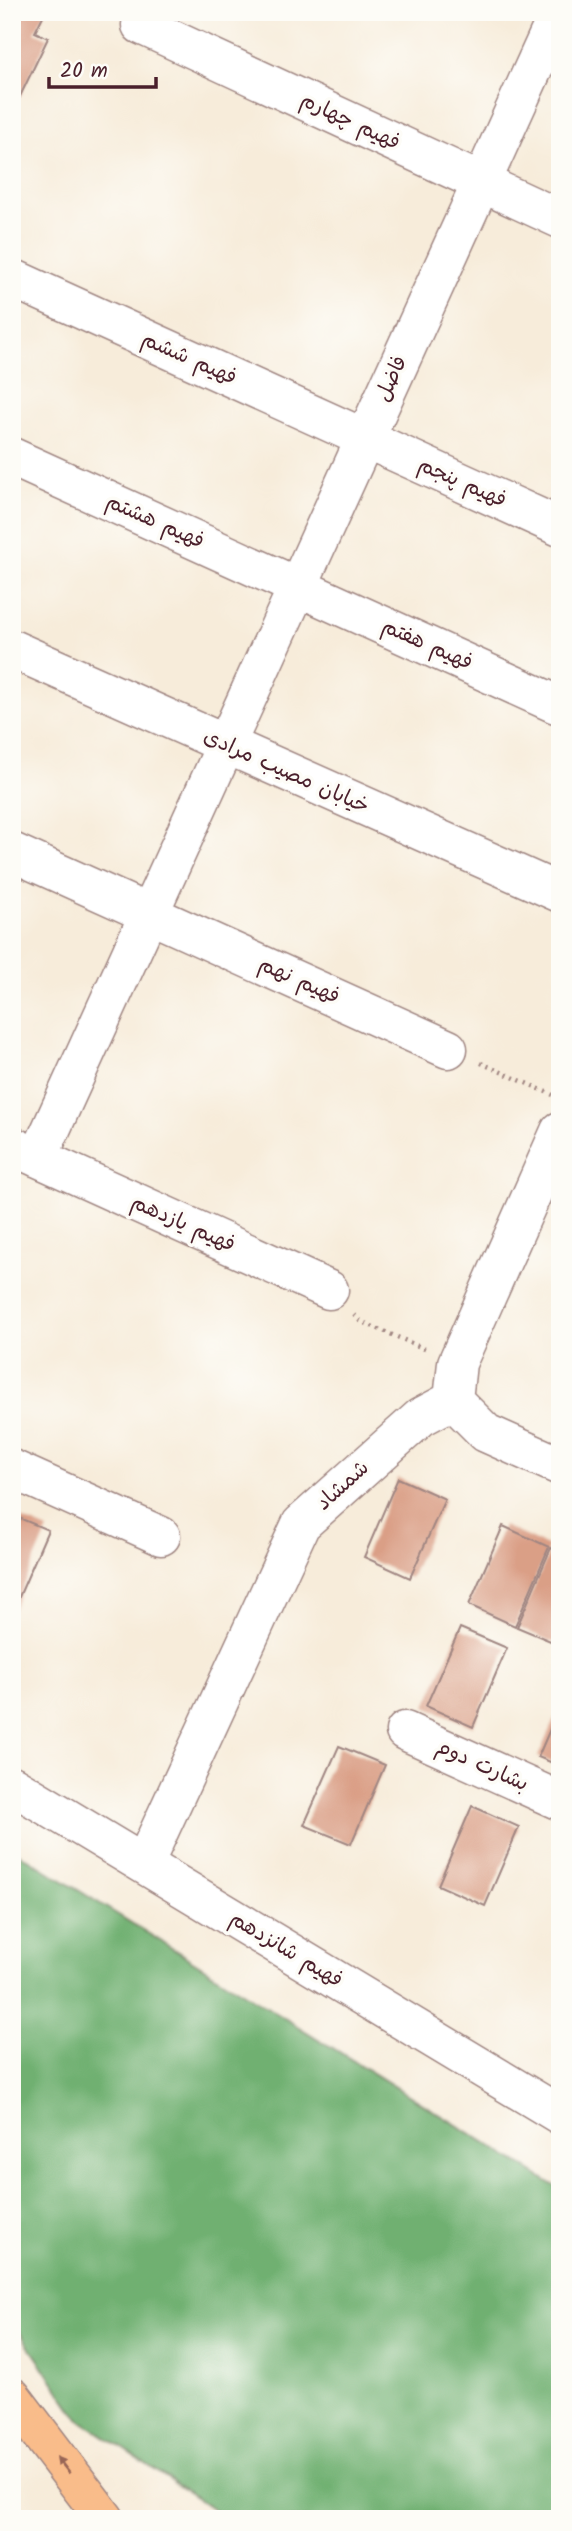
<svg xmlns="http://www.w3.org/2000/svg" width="572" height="2531" font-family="Kalam,'Playpen Sans Arabic',sans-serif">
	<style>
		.forest { fill: #70b071; stroke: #5d684e; stroke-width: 2 }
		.building { fill: #da9f86 }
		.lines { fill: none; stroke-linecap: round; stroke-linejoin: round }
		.minor-casing { stroke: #a08682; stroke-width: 41 }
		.highway-casing { stroke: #a08682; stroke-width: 41 }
		.path { stroke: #a08682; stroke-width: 4.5; stroke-dasharray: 2 5; stroke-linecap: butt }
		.minor { stroke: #fff; stroke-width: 38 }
		.highway { stroke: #f9bc8a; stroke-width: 38 }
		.oneway { fill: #996656 }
		.labels { text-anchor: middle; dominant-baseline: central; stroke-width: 7; stroke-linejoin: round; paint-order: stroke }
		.street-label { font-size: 21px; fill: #4a1f2b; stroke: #fdfcf7 }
	</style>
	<rect width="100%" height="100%" fill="#fdfcf7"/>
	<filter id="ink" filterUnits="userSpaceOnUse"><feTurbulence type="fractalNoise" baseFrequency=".0143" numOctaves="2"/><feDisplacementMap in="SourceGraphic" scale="14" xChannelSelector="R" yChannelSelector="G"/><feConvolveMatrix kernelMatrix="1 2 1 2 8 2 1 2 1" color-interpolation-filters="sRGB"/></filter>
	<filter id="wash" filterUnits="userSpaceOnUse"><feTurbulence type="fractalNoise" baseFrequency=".00686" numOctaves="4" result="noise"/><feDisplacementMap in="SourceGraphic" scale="28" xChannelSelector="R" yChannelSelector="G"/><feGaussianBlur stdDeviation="1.57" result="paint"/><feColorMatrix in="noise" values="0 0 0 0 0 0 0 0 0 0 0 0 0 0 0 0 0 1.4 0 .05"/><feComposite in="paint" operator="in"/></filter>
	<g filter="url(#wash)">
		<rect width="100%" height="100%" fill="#f7ecda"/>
		<!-- forest -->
		<path class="forest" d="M12,1849L560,2189V2519H228L79,2419L12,2321Z"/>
		<g id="blocks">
			<!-- building -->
			<path class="building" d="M12,12H45L35,32L48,38L12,113Z
				M398,1478L445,1499L410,1578L364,1557Z
				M12,1515L48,1530L12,1613Z
				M503,1526L549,1547L515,1626L469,1605Z
				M551,1548L560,1552V1645L517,1627Z
				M460,1628L507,1648L473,1727L426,1706Z
				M560,1706V1766L538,1757Z
				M339,1746L385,1765L351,1844L304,1825Z
				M472,1806L519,1827L485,1906L438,1885Z"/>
		</g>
	</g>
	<g filter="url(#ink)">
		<use href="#blocks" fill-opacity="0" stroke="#a08682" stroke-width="2"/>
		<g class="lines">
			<!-- minor casing -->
			<g class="minor-casing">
				<path id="minor" d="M141,25L560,219
					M12,278L560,527
					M12,457L556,704
					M12,649L560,893
					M12,852L448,1049
					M12,1146L329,1290
					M38,1158L559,12
					M453,1400L486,1433L560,1466
					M12,1469L161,1536
					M405,1731L560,1801
					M12,1785L560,2115
					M144,1864L301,1524L421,1417L453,1400L457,1363L560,1131"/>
			</g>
			<!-- highway casing -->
			<g class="highway-casing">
				<path id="highway" d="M12,2397L105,2519"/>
			</g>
			<!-- path -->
			<path class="path" d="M481,1063L553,1095
				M354,1315L360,1321L425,1349"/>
			<!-- minor -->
			<use href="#minor" class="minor"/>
			<!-- highway -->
			<use href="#highway" class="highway"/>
		</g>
		<!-- one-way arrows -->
		<defs><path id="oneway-solid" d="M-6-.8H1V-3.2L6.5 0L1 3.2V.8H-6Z" transform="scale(1.75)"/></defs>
		<use class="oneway" href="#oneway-solid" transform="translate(63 2465) rotate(-128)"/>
	</g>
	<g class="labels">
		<!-- street labels -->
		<g class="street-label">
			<text transform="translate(350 122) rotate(25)">فهیم چهارم</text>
			<text transform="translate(189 359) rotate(24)">فهیم ششم</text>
			<text transform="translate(392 379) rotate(-65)">فاضل</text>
			<text transform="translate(462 483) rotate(24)">فهیم پنجم</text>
			<text transform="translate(155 522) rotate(24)">فهیم هشتم</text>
			<text transform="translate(427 645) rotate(24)">فهیم هفتم</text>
			<text transform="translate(286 772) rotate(24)">خیابان مصیب مرادی</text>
			<text transform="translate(299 981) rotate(24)">فهیم نهم</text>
			<text transform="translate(183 1224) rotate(24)">فهیم یازدهم</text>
			<text transform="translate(343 1486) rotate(-42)">شمشاد</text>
			<text transform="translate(482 1766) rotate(24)">بشارت دوم</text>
			<text transform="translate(286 1950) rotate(31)">فهیم شانزدهم</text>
		</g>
	</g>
	<!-- margin -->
	<rect width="572" height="2531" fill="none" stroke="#fdfcf7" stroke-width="42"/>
	<!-- scale -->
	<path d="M49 77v10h107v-10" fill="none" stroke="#4a1f2b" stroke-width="3.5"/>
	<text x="60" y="77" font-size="21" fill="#4a1f2b" stroke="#fdfcf7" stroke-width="5" paint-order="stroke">20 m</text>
</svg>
